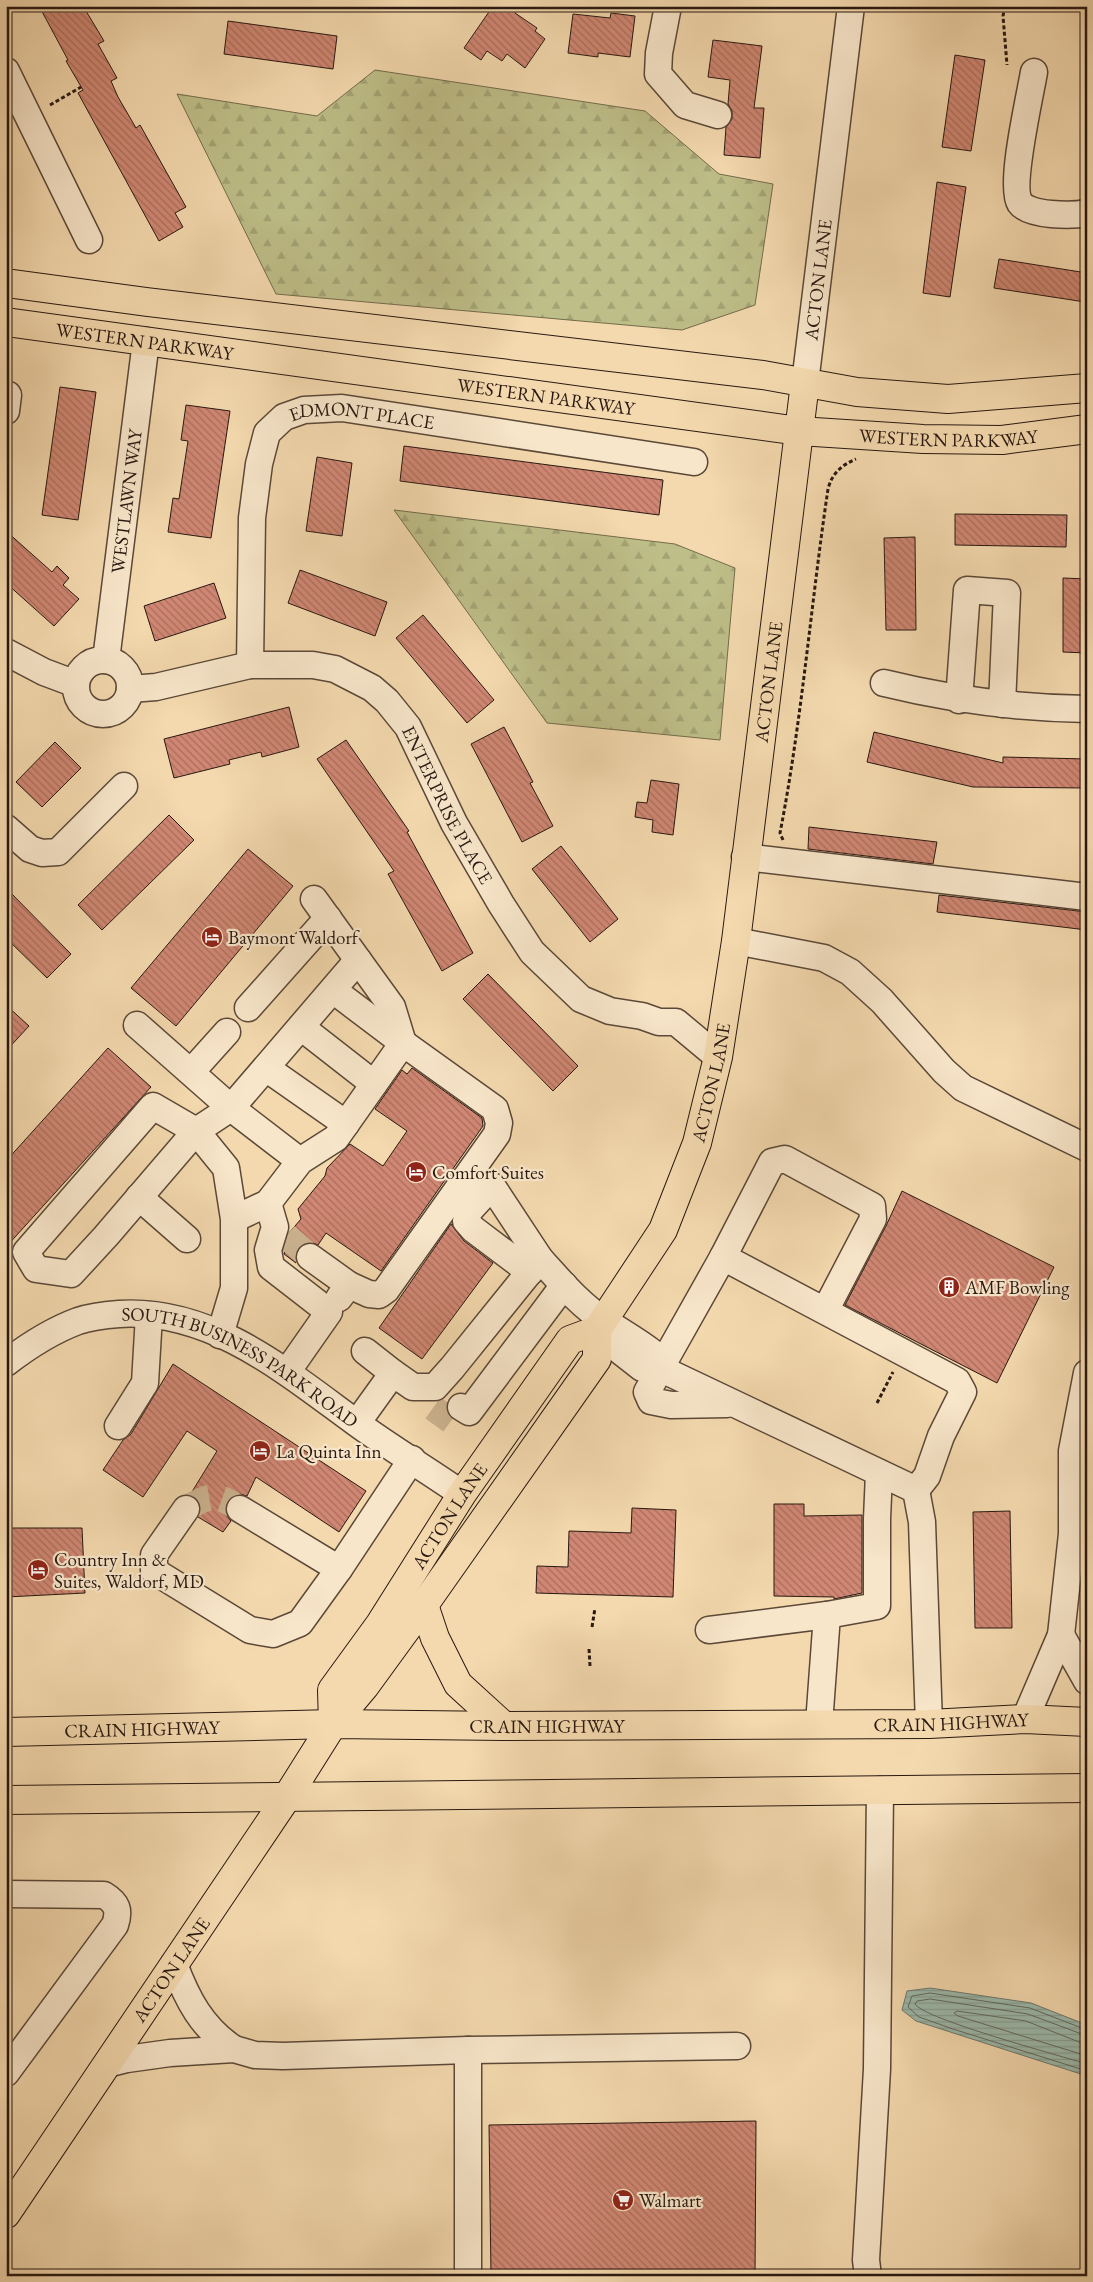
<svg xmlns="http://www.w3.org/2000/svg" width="1093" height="2282" font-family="'EB Garamond',serif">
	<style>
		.forest { fill: url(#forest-firs); stroke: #736b4c }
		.water { fill: url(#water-rules); stroke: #6e796f }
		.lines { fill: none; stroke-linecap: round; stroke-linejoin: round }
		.shore { stroke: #62695f; stroke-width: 1 }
		.building { fill: url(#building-back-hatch); stroke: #281811 }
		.minor-tunnel { stroke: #cbb28f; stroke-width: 26; stroke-dasharray: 26 13; stroke-linecap: butt }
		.minor-casing { stroke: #5b4838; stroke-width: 29 }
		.major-casing { stroke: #281811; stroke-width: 30 }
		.highway-casing { stroke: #281811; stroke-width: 30 }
		.path { stroke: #281811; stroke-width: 3; stroke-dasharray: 4 2.5; stroke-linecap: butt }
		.minor { stroke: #f8e6ca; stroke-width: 26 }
		.major { stroke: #f4d9ae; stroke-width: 28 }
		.highway { stroke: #f4d9ae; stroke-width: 28 }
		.labels { text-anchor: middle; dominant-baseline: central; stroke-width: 4.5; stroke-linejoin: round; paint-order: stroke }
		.street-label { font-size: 19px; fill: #281811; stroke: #f8e6ca }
		.poi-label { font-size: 19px; fill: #281811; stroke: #f8e6ca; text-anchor: start }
	</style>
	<defs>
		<pattern id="forest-firs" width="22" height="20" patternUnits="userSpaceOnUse" patternTransform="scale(1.25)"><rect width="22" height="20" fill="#bebe88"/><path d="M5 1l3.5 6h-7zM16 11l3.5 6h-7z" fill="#a3a374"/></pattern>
		<pattern id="water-rules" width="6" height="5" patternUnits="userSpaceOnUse" patternTransform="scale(1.25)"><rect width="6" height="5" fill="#9cbaad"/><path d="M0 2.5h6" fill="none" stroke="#869f94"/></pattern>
		<pattern id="building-back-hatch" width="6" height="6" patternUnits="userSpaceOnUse" patternTransform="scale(1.25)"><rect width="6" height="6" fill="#d08773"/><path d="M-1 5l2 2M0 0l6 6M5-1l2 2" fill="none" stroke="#a96d5d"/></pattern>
	</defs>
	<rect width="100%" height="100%" fill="#f4d9ae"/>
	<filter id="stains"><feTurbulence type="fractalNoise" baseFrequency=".004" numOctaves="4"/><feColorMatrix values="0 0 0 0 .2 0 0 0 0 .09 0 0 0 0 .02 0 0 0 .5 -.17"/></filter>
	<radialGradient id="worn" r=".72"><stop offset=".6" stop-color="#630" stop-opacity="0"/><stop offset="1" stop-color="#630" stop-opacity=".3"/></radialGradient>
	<!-- forest -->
	<path class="forest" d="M375,70L645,111L719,174L773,184L755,305L682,330L276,294L177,94L317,116Z
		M394,510L675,544L735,568L720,740L547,723Z"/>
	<!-- water -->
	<path class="water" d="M930,1988L1031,2003L1087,2025V2076L916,2021L902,2010L907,1991Z"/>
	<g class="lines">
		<!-- shore -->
		<path class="shore" d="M1087,2030L1030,2008L930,1993L912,1996L908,2007L919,2017L953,2029L1087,2071
			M1087,2036L1028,2014L930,1999L917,2001L915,2004C924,2019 1061,2056 1087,2064
			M1087,2043L1079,2042L1026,2021L957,2011L954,2013L958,2016L1087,2056"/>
	</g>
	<!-- building -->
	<path class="building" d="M39,6H83L104,41L98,44L117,78L111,81L118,97L136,128L140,125L186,207L175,213L183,227L159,241L78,93L83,90L66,61L68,60Z
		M493,6H519L515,13L537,28L535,31L545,39L525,68L507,54L502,61L487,51L481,60L464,48Z
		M611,13L635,16L630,57L598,53V57L568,53L573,14L610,18Z
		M228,21L337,36L333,69L224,54Z
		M713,40L762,46L754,108H764L760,158L724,155L726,127L732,119V111L728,104L730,80L708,77Z
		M955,55L985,60L971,151L942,147Z
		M937,182L966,187L950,297L923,293Z
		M999,259L1087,273L1085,302L994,288Z
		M60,387L96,392L78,520L42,515Z
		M186,405L230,411L211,538L168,532L173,498L179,499L188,441L181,440Z
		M404,446L663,480L659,515L400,481Z
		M317,457L352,463L342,536L306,531Z
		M955,514L1067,515L1066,547L955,545Z
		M6,531L52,572L57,566L69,578L63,585L79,599L54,626L6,583Z
		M915,537L916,630H886L884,538Z
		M300,570L387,602L375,636L288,603Z
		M1063,578L1087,579V653L1063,652Z
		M214,583L226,618L155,641L144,606Z
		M423,615L494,700L467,723L396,638Z
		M289,707L299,747L262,757L261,752L229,760L230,764L174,778L164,739Z
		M504,727L533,782L530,783L553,826L522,842L471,744Z
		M874,732L1003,763V757L1087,759V788L973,787L867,762Z
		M346,740L409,831L407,832L473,953L442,971L388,874L394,871L317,759Z
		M55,742L81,768L42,807L16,782Z
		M651,780L679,784L673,835L652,832L653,820L635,817L637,802L647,803Z
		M169,815L194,840L102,930L78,905Z
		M809,827L937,842L933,864L808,849Z
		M561,846L618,919L590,942L532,869Z
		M248,849L293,886L176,1026L131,988Z
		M6,888L71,954L47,978L6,938Z
		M939,895L1087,912V930L937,912Z
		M488,974L578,1066L553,1091L463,999Z
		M6,1005L29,1026L6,1051Z
		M108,1048L151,1087L6,1247V1161Z
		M412,1068L482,1118L483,1126L381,1271L326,1233L318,1245L311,1242L303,1244L298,1248L295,1255L296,1263L284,1254L289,1233L301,1219L298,1209L325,1176L327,1168L350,1144L383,1166L407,1131L375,1109L402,1070L407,1074Z
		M902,1191L1054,1267L997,1383L845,1305L886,1226Z
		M451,1224L464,1241L493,1263L422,1359L379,1328Z
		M173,1364L366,1491L339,1532L256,1477L247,1496L240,1494L233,1496L227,1502L225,1509L227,1516L231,1521L223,1532L198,1517L201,1511L200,1503L190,1495L217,1451L187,1431L143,1497L103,1470L123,1440L131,1434Z
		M774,1504H804V1516L862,1515V1593L834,1599V1597L774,1596Z
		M632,1508L676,1510L673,1597L536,1593L537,1566L568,1567L569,1531L631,1533Z
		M1010,1511L1012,1628H975L973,1512Z
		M6,1528H82L85,1593L6,1597Z
		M756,2121L755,2276H491L489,2125Z"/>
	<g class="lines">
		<!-- minor-tunnel -->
		<path class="minor-tunnel" d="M286,1236L310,1257
			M433,1408L451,1421
			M186,1509C210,1494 216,1493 240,1509"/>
		<!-- minor casing -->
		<g class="minor-casing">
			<g id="minor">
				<path d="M668,6L659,53L658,74L685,105L718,115"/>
				<path d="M6,71L89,240"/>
				<path d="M1034,72C1030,96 1009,186 1020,203C1029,216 1072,216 1087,213"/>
				<path id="s1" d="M805,383L851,6"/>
				<path d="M6,411L8,395"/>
				<path d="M6,652L44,672L76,684"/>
				<circle cx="103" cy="687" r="27"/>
				<path id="s2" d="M106,660L146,341"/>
				<path id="s3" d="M250,665L252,518L259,464L267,433L284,417L304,410L342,408L694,462"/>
				<path d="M884,683C953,700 1016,708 1087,709"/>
				<path id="s4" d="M130,689L156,687L250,665H313L335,669L372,688L387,701L408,727L454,823L501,904L532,952L581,999L610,1011L642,1016L659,1022H676L718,1057"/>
				<path d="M959,700L967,590L1007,593L1002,704"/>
				<path d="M6,828L30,849L42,853L58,852L124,786"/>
				<path d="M745,857L1087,897"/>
				<path d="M314,899L358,960"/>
				<path d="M736,941L824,958L850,972L882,1001L944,1071L963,1088L1087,1148"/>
				<path d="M333,990L403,1043L495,1109L499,1123L497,1134L386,1290L379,1295L369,1294L349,1285"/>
				<path d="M248,1008L328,918"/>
				<path d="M137,1025L231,1108L300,1161"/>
				<path d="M301,1027L374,1084"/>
				<path d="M266,1068L346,1124"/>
				<path d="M191,1072L227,1032"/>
				<path d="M139,1197L187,1239"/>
				<path d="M268,1203L275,1227L268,1250L271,1267L329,1312L287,1372"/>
				<path d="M310,1257L349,1285L339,1298"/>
				<path d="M723,1257L647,1392L651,1401L671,1405L727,1404"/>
				<path d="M530,1272L473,1229L466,1221L468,1212L492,1186L540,1259"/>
				<path d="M825,1311L873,1219L872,1206L785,1159L772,1162L723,1257L957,1381L963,1392L941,1436L927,1476L916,1490"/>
				<path d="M603,1321L619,1350L642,1368L653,1365L916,1490L922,1522L929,1724"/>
				<path d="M220,1335L234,1288V1219L268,1203L300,1161L336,1138L403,1043L392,1007L358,960L231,1108L196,1131L153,1106L26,1252L36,1269L71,1274L106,1236L196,1131L226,1168L234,1219"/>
				<path d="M365,1351L393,1373"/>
				<path id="s5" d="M6,1363C28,1346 51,1331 78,1321C90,1317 106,1315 119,1314C211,1308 285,1371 355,1422C389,1447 426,1469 462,1494"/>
				<path d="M461,1407L469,1412L564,1285"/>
				<path d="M357,1423L393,1373L413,1387H435L452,1368L540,1259C560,1281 580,1305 605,1321C621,1332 638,1341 653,1353V1365"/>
				<path d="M118,1426L145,1383L149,1315"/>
				<path d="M186,1509L154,1555V1571L250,1630L273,1634L300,1623L339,1569L240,1509"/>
				<path d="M339,1569L412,1459"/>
				<path d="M709,1630L827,1615"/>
				<path d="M1061,1635L1087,1681"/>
				<path d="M1025,1719L1061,1635L1072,1534V1451L1087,1373"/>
				<path d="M819,1724L827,1615L877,1606V1519L879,1473"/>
				<path d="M6,1894L104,1895C117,1903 120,1910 115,1925L6,2073"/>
				<path d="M174,1964C187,1999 202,2028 234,2049"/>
				<path d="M468,2050V2276"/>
				<path d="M107,2064L127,2059L170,2053L234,2049L255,2055L283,2056L468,2050L737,2046"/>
				<path d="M868,2276L866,2260L877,2069L880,1790"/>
			</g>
		</g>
		<!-- major casing -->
		<g class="major-casing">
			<g id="major">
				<path d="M6,283L147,302L763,375L857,392L948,399L1087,388"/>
				<path id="s6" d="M6,322L799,431L923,439L1002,440L1087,429"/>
				<path id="s7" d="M333,1724L332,1690L380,1624L462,1494L570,1340L597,1330"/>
				<path id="s8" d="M6,2214L287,1797L333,1724L365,1686L424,1605L597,1359V1330L663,1230L697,1143L718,1057L736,941L805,383"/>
			</g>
		</g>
		<!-- highway casing -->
		<g class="highway-casing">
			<g id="highway">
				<path d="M424,1605L435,1638L458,1684L504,1726"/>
				<path id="s9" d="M6,1732L333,1724L504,1726L929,1724L1025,1719L1087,1722"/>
				<path d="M6,1800L1087,1788"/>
			</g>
		</g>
		<!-- path -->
		<path class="path" d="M1005,6L1003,16L1007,65
			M50,105L81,87
			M783,840L780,833C802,720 811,603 828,489C832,473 842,465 856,459
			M877,1403L893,1372
			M592,1627L595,1608
			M589,1649L590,1666"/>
		<!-- minor -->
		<use href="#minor" class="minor"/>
		<!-- major -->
		<use href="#major" class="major"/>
		<!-- highway -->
		<use href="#highway" class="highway"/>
	</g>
	<!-- icons -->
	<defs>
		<g id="hotel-disc" transform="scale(1.125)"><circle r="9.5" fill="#8f2418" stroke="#f8e6ca"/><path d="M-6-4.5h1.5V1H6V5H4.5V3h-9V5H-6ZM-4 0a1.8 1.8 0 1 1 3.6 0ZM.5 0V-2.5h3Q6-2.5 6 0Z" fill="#fff"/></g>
		<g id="building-disc" transform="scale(1.125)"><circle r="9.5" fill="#8f2418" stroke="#f8e6ca"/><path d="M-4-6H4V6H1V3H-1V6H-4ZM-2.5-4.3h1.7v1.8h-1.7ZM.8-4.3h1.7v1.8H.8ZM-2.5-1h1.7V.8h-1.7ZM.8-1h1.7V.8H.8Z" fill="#fff"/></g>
		<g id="supermarket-disc" transform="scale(1.125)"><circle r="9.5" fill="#8f2418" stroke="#f8e6ca"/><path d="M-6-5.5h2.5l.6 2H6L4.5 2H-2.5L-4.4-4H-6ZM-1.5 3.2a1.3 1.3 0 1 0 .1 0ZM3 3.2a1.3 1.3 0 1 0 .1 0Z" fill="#fff"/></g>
	</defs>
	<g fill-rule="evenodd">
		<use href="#hotel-disc" x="212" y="937"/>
		<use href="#hotel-disc" x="416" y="1172"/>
		<use href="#building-disc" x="949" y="1287"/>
		<use href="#hotel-disc" x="260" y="1451"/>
		<use href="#hotel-disc" x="38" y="1570"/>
		<use href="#supermarket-disc" x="623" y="2200"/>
	</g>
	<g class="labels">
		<!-- street labels -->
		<g class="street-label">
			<text stroke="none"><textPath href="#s1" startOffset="104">ACTON LANE</textPath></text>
			<text stroke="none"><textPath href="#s6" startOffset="140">WESTERN PARKWAY</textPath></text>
			<text stroke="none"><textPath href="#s6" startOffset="545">WESTERN PARKWAY</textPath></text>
			<text stroke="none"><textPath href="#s3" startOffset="336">EDMONT PLACE</textPath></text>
			<text stroke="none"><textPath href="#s6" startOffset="950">WESTERN PARKWAY</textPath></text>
			<text stroke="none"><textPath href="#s2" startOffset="160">WESTLAWN WAY</textPath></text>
			<text stroke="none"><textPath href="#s8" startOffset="1749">ACTON LANE</textPath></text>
			<text stroke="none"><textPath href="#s4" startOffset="390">ENTERPRISE PLACE</textPath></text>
			<text stroke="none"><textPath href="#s8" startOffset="1344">ACTON LANE</textPath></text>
			<text stroke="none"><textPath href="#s5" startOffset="260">SOUTH BUSINESS PARK ROAD</textPath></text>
			<text stroke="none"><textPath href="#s7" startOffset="244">ACTON LANE</textPath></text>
			<text stroke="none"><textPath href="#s9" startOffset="945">CRAIN HIGHWAY</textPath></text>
			<text stroke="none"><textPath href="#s9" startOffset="541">CRAIN HIGHWAY</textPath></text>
			<text stroke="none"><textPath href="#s9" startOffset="136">CRAIN HIGHWAY</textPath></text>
			<text stroke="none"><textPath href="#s8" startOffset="295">ACTON LANE</textPath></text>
		</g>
		<!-- poi labels -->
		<g class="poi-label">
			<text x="228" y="937">Baymont Waldorf</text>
			<text x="432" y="1172">Comfort Suites</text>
			<text x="965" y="1287">AMF Bowling</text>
			<text x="276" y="1451">La Quinta Inn</text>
			<text x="54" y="1559">Country Inn &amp;<tspan x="54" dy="22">Suites, Waldorf, MD</tspan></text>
			<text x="639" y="2200">Walmart</text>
		</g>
	</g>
	<!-- margin -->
	<rect width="1093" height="2282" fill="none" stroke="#f4d9ae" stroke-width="25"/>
	<rect x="8" y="8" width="1078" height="2267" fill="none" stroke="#281811" stroke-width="2.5"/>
	<rect x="12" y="12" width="1068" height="2257" fill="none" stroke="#281811"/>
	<rect width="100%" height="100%" filter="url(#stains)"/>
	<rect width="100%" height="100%" fill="url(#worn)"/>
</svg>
